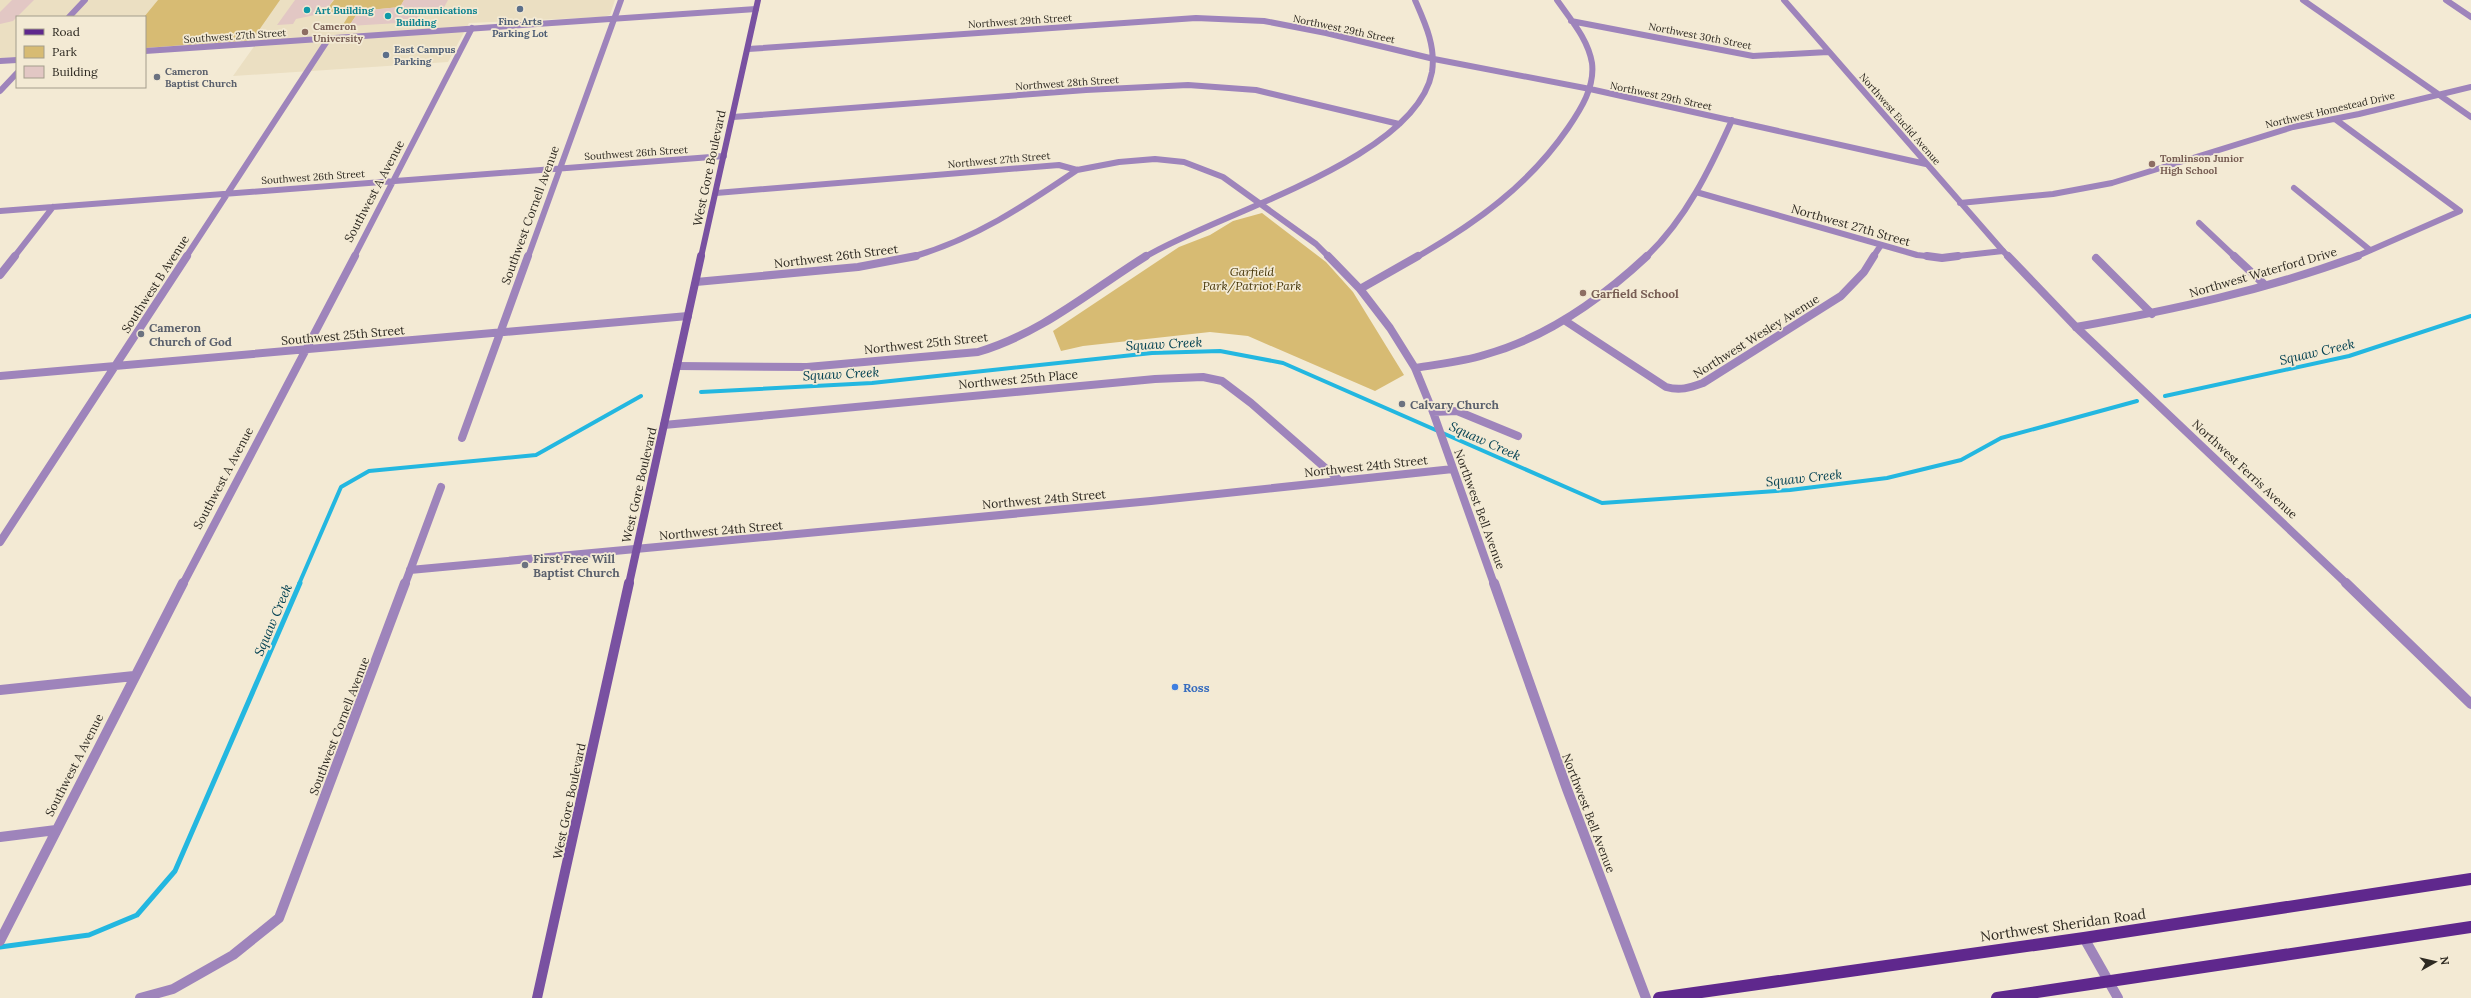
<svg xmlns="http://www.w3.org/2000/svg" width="2471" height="998" font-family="Lora,serif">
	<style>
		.built { fill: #ebdfc2 }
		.green { fill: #d7bb73 }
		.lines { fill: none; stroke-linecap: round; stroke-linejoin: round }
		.stream-far1 { stroke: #23b7e0; stroke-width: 4 }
		.stream { stroke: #23b7e0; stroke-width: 5 }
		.building { fill: #e2c7c4 }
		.minor-far2 { stroke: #9e84bb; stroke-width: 6 }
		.minor-far1 { stroke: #9e84bb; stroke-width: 8 }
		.minor { stroke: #9e84bb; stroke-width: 10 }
		.tertiary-far2 { stroke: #9e84bb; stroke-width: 6 }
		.tertiary-far1 { stroke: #9e84bb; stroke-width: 8 }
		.tertiary { stroke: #9e84bb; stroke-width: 10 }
		.secondary-far2 { stroke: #7951a1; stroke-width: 6 }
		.secondary-far1 { stroke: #7951a1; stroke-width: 8 }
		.secondary { stroke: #7951a1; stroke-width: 10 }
		.primary { stroke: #5f288d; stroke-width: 12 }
		.service-dot { fill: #5c6f8a; stroke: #f3ead4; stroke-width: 1.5 }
		.culture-dot { fill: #0f9aa8; stroke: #f3ead4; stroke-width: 1.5 }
		.education-dot { fill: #8d6e63; stroke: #f3ead4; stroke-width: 1.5 }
		.worship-dot { fill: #6b7280; stroke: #f3ead4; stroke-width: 1.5 }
		.shop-dot { fill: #3f7fe0; stroke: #f3ead4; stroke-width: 1.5 }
		.labels { text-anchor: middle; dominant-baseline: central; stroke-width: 3.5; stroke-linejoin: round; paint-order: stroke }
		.far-culture-label { font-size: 10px; font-weight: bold; fill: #0d838f; stroke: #f3ead4; text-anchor: start }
		.far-service-label { font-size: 10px; font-weight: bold; fill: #4e5e75; stroke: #f3ead4 }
		.far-street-label { font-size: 10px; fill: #2d2921; stroke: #f3ead4 }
		.far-education-label { font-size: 10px; font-weight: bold; fill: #785e54; stroke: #f3ead4; text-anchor: start }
		.far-worship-label { font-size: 10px; font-weight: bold; fill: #5b616d; stroke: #f3ead4; text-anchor: start }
		.street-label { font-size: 12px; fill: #2d2921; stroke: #f3ead4 }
		.park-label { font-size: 12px; font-style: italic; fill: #47370a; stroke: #f3ead4 }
		.education-label { font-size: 12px; font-weight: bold; fill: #785e54; stroke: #f3ead4; text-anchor: start }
		.worship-label { font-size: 12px; font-weight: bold; fill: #5b616d; stroke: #f3ead4; text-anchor: start }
		.shop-label { font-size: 12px; font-weight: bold; fill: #366cbe; stroke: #f3ead4; text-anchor: start }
		.water-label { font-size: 13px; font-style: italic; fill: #044253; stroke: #f3ead4 }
		.near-street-label { font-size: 14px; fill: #2d2921; stroke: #f3ead4 }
	</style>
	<rect width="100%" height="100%" fill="#f3ead4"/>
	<!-- built -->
	<path class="built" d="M0,0H615L610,15L603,17L469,23L448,62L233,76L258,41L145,48V17H17V57L0,58Z"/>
	<!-- green -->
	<path class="green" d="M158,0H280L252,40L145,48L144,17Z
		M334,0H404L400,7L359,11L349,26H338L340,23H344L351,12L324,13Z
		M1262,213L1326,262L1353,292L1404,375L1375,391L1248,336L1210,332L1083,346L1061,351L1053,331L1179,247L1210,235L1233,221Z"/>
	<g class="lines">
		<!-- stream-far1 -->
		<path class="stream-far1" d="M701,392L872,383L1152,353L1220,351L1283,363L1602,503L1790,490L1887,478L1961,460L2001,438L2137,401
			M2165,396L2349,356L2471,316
			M299,584L341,487L369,471L536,455L641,396"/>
		<!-- stream -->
		<path class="stream" d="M0,947L89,935L137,915L175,871L300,583"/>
	</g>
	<!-- building -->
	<path class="building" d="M12,0H34L13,21L0,24V12Z
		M295,0H333L324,13L296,19L293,24L277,25Z
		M404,0H448L442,11L421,12L415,22L349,26L359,11L400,7Z"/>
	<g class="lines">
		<!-- minor-far2 -->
		<path class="minor-far2" d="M1784,0L2003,251
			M2303,0L2471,117
			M2446,0L2471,17
			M69,17L85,0
			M1571,21L1753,56L1828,52
			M748,49L1196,18L1264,21L1326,33L1434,59L1590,89L1926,164
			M0,91L17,73
			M733,117L1086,90L1188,85L1256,90L1399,124
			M2335,119L2460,211L2355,257
			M2294,188L2370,250
			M1696,192L1917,255L1935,257
			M716,193L1059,165L1077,170L1119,162L1155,159L1184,162L1223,177L1316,244L1329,257
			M1960,203L2053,194L2112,183L2293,127L2359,114L2471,87
			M0,211L724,156
			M2199,223L2235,257
			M14,257L53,207
			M186,257L329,38
			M354,257L472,28
			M528,257L621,0
			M912,257C975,239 1024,206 1077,170
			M1145,257C1215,214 1416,160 1432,72C1436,46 1425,23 1415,0
			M1417,257C1476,223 1529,185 1568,128C1581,109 1595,87 1592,63C1588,39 1571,20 1557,0
			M1646,257C1686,219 1710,169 1732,120
			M1873,257L1881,245
			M1949,257L2003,251"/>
		<!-- minor-far1 -->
		<path class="minor-far1" d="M1328,256L1360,289L1390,328L1415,368L1433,412L1494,584
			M1927,256L1942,258L1958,256
			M2234,256L2265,285
			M2096,258L2152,314
			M0,275L15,256
			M696,282L858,267L916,256
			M1360,289L1418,256
			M1564,320L1666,387C1680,391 1689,388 1703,383L1841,296L1864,272L1874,256
			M2076,327C2172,310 2266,290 2358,256
			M677,366L807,367L978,352C1042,333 1090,291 1146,256
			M1415,368C1438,364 1462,362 1484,355C1546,338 1601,299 1647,256
			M0,376L688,316
			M1433,412L1457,411L1518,436
			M664,425L1155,379L1203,377L1222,381L1251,403L1339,480
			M462,438L528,256
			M0,542L187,256
			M410,570L1151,501L1453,469
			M183,584L355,256
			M405,584L441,487"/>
		<!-- minor -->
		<path class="minor" d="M1494,583L1567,789L1646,998
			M0,690L134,676
			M0,837L56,830
			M2084,938L2118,998
			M0,941L183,583
			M140,998L173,989L233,955L279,918L405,583"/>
		<!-- tertiary-far2 -->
		<path class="tertiary-far2" d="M145,51L756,9
			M0,61L17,60
			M2003,251L2009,257"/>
		<!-- tertiary-far1 -->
		<path class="tertiary-far1" d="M2008,256L2076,327L2347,584"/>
		<!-- tertiary -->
		<path class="tertiary" d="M2346,583L2471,704"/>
		<!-- secondary-far2 -->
		<path class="secondary-far2" d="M701,257L758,0"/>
		<!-- secondary-far1 -->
		<path class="secondary-far1" d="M629,584L701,256"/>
		<!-- secondary -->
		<path class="secondary" d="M537,998L629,583"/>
		<!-- primary -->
		<path class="primary" d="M1659,998L2084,938L2471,879
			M1997,998L2471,927"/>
	</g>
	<!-- markers -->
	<g class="service-dot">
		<circle cx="520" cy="9" r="4"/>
		<circle cx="386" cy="55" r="4"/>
	</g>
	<g class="culture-dot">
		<circle cx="307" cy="10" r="4"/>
		<circle cx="388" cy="16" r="4"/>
	</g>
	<g class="education-dot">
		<circle cx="305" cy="32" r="4"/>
		<circle cx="2152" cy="164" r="4"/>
		<circle cx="1583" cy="293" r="4"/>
	</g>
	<g class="worship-dot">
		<circle cx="157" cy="77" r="4"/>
		<circle cx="141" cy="334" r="4"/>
		<circle cx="1402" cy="404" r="4"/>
		<circle cx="525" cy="565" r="4"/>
	</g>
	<circle class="shop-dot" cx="1175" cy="687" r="4"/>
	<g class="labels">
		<!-- far-culture labels -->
		<g class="far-culture-label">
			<text x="315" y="10">Art Building</text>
			<text x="396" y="10">Communications<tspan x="396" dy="12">Building</tspan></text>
		</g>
		<!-- far-service labels -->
		<g class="far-service-label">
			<text x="520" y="21">Fine Arts<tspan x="520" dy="12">Parking Lot</tspan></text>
			<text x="394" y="49" text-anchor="start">East Campus<tspan x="394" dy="12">Parking</tspan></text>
		</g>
		<!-- far-street labels -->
		<g class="far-street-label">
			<text transform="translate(1020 21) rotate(-4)">Northwest 29th Street</text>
			<text transform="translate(1344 29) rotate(12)">Northwest 29th Street</text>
			<text transform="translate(235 36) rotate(-4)">Southwest 27th Street</text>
			<text transform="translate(1700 36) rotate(11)">Northwest 30th Street</text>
			<text transform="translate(1067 83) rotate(-4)">Northwest 28th Street</text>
			<text transform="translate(1661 96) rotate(12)">Northwest 29th Street</text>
			<text transform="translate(2330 110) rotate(-13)">Northwest Homestead Drive</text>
			<text transform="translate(1900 119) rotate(49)">Northwest Euclid Avenue</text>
			<text transform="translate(636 153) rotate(-4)">Southwest 26th Street</text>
			<text transform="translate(999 160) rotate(-5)">Northwest 27th Street</text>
			<text transform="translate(313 177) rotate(-4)">Southwest 26th Street</text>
		</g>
		<!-- far-education labels -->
		<g class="far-education-label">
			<text x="313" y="26">Cameron<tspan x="313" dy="12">University</tspan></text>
			<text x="2160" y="158">Tomlinson Junior<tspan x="2160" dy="12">High School</tspan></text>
		</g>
		<!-- far-worship labels -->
		<g class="far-worship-label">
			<text x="165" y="71">Cameron<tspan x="165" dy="12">Baptist Church</tspan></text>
		</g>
		<!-- street labels -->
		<g class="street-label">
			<text transform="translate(709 168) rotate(-78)">West Gore Boulevard</text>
			<text transform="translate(374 191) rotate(-62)">Southwest A Avenue</text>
			<text transform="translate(530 215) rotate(-70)">Southwest Cornell Avenue</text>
			<text transform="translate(1851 225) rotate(16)">Northwest 27th Street</text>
			<text transform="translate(836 256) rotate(-7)">Northwest 26th Street</text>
			<text transform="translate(2263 272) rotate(-16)">Northwest Waterford Drive</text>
			<text transform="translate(155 284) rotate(-57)">Southwest B Avenue</text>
			<text transform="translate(343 335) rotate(-5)">Southwest 25th Street</text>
			<text transform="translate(1756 336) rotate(-32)">Northwest Wesley Avenue</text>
			<text transform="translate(926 343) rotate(-6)">Northwest 25th Street</text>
			<text transform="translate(1018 379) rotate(-5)">Northwest 25th Place</text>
			<text transform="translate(1366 466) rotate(-6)">Northwest 24th Street</text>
			<text transform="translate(2245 469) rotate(43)">Northwest Ferris Avenue</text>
			<text transform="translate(223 478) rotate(-62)">Southwest A Avenue</text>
			<text transform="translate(639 485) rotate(-77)">West Gore Boulevard</text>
			<text transform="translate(1044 499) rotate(-5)">Northwest 24th Street</text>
			<text transform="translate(1480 509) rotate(70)">Northwest Bell Avenue</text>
			<text transform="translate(721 530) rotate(-5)">Northwest 24th Street</text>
			<text transform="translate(339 726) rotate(-69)">Southwest Cornell Avenue</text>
			<text transform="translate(74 765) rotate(-63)">Southwest A Avenue</text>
			<text transform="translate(569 801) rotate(-78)">West Gore Boulevard</text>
			<text transform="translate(1589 813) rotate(69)">Northwest Bell Avenue</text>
		</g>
		<!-- park labels -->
		<g class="park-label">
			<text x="1252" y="271">Garfield<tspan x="1252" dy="14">Park/Patriot Park</tspan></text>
		</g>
		<!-- education labels -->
		<g class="education-label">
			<text x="1591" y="293">Garfield School</text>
		</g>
		<!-- worship labels -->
		<g class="worship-label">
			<text x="149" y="327">Cameron<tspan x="149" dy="14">Church of God</tspan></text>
			<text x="1410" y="404">Calvary Church</text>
			<text x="533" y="558">First Free Will<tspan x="533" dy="14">Baptist Church</tspan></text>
		</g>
		<!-- shop labels -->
		<g class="shop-label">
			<text x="1183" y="687">Ross</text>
		</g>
		<!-- water labels -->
		<g class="water-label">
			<text transform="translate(1164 344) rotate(-3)">Squaw Creek</text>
			<text transform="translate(2317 352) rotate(-13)">Squaw Creek</text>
			<text transform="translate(841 374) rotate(-3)">Squaw Creek</text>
			<text transform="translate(1485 441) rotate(24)">Squaw Creek</text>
			<text transform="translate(1804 478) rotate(-6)">Squaw Creek</text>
			<text transform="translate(273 620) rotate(-67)">Squaw Creek</text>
		</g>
		<!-- near-street labels -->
		<g class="near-street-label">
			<text transform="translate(2063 925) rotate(-8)">Northwest Sheridan Road</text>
		</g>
	</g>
	<!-- legend -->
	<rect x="16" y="16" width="130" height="72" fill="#f3ead4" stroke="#a49d8c"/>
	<rect x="24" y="29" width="20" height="6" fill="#5f288d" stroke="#a49d8c"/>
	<text x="52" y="36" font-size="12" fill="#2d2921">Road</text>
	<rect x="24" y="46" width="20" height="12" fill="#d7bb73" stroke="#a49d8c"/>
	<text x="52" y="56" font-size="12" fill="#2d2921">Park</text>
	<rect x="24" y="66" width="20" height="12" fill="#e2c7c4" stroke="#a49d8c"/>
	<text x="52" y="76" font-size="12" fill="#2d2921">Building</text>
	<!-- north arrow -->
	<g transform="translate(2435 962) rotate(82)" stroke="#f3ead4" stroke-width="3" paint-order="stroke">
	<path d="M0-3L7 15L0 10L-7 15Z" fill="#2d2921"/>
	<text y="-6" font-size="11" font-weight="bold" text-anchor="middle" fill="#2d2921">N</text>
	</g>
</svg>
